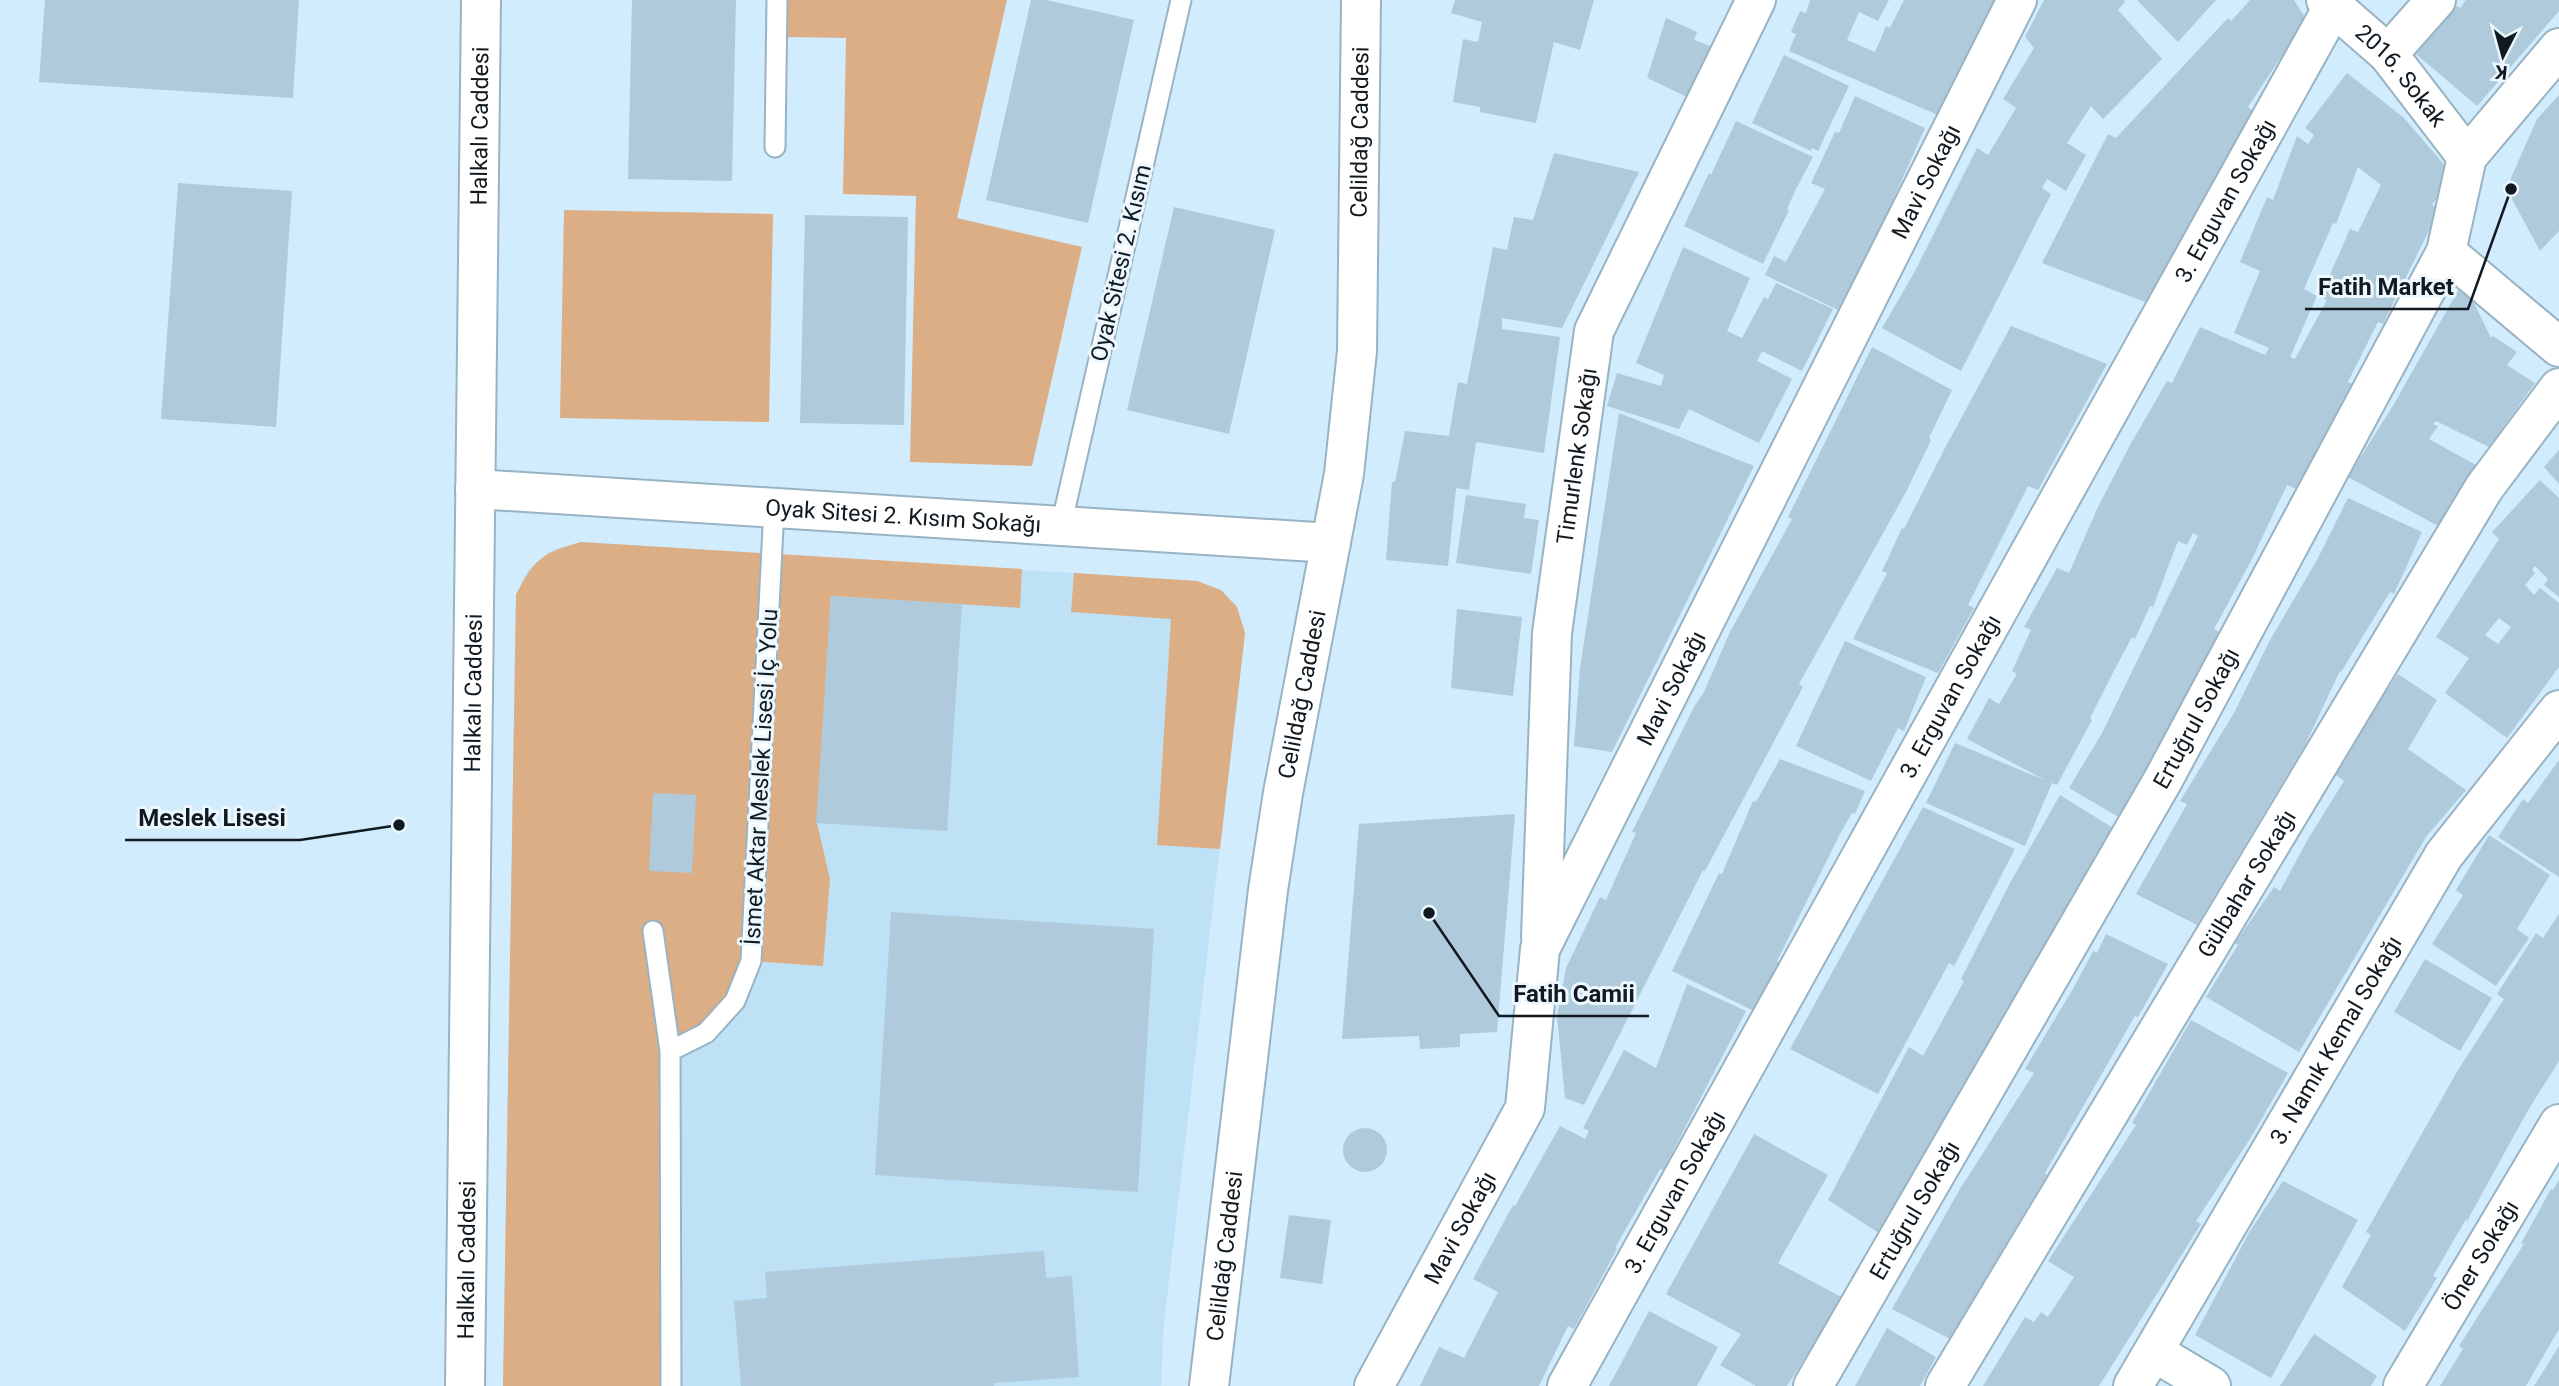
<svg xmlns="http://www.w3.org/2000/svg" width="2559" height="1386" font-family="Roboto,sans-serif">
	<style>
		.built { fill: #bee1f6 }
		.green { fill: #dcae85 }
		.building { fill: #afcada; fill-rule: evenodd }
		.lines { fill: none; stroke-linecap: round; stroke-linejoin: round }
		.service-casing { stroke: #99b3c3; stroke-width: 23 }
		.minor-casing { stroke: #99b3c3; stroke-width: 42 }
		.tertiary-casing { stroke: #99b3c3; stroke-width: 42 }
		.secondary-casing { stroke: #99b3c3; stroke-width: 42 }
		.service { stroke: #fff; stroke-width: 19 }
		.minor { stroke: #fff; stroke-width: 38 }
		.tertiary { stroke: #fff; stroke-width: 38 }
		.secondary { stroke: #fff; stroke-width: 38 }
		.labels { text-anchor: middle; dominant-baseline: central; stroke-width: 6; stroke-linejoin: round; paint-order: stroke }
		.street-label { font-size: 23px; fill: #101a20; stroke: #ecf7fe }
		.leader { fill: none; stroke: #101a20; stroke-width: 2.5 }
		.callout-dot { fill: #101a20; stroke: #ecf7fe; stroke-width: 2.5 }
		.callout-label { font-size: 24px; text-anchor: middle; font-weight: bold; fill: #101a20; stroke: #ecf7fe; stroke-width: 6; stroke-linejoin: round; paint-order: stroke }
	</style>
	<rect width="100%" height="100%" fill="#d1ecfd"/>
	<!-- built -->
	<path class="built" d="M581,542L1197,581L1221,590L1237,607L1245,633L1164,1323L1161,1386H503L516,595L528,570L552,550Z"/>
	<!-- green -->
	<path class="green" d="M785,0H1007L957,218L1082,247L1032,466L910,462L916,196L843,194L846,38L784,37Z
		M564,210L773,214L769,422L560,418Z
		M581,542L1022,569L1020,608L831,596L817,823L830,879L823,966L751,961L735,1001L670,1051L671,1386H503L516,595C534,559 542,553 581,542Z
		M1074,573L1197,581L1221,590L1237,607L1245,633L1220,849L1157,845L1171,619L1071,612Z"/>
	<!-- building -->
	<path class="building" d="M45,0H299L293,98L39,82Z
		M632,0H736L732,181L628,179Z
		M1031,0H1047L1134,20L1088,223L986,200Z
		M1455,0H1594L1580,50L1554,42L1536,123L1480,112V107L1453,102L1463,39L1478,42L1482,22L1451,13Z
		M1810,0H1889L1878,21L1859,12L1847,40L1875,52L1886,26L1890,28L1904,0H1998L1965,60L1969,62L1938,115L1789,51L1796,34L1791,32L1800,11L1806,13Z
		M2044,0H2124L2125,2L2118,10L2162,59L2103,119L2091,106L2067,143L2086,155L2066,191L2047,179L2042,188L2051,194L1961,371L1882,328L1914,273L1977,148L1988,155L2016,108L2003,99L2034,48L2025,37Z
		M2137,0H2216L2178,42Z
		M2250,0H2294L2306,19L2248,107L2256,113L2145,302L2042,263L2108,134L2116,138L2228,18L2231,21Z
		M2466,0H2559V11L2477,106L2416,54L2457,6L2460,8Z
		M1666,18L1697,32L1694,40L1724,51L1702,104L1647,78Z
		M1784,55L1849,86L1818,151L1812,148L1811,151L1752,123Z
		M2347,73L2404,118L2453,175L2432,205L2440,208L2383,324L2378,322L2348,382L2354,385L2299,490L2287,485L2252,559L2214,629L2219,632L2205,659L2208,661L2122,819L2069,788L2102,733L2198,536L2193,533L2187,545L2178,541L2153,607L2150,606L2135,639L2132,637L2116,667L2090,718L2092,720L2057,785L2052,783L2025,846L1926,803L1955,743L2047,781L1967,739L1989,698L1999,704L2017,674L2012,671L2031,630L2024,627L2057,568L2069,573L2098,507L2130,445L2167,381L2172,383L2200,327L2265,355L2269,348L2234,333L2260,271L2240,262L2267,197L2273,200L2297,136L2308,144L2314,135L2305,128ZM2358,167L2381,185L2358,232L2350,229L2320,297L2327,300L2295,359L2290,357L2317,296L2304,289L2333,223L2336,224Z
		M2559,95V231L2540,251L2512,199L2511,178L2537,119Z
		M1855,96L1925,128L1885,218L1838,310L1765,275L1774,256L1786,262L1825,189L1811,183L1835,132L1839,133Z
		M1736,121L1813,157L1795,191L1787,209L1789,210L1763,264L1684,226L1709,173L1711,175Z
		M1554,153L1639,172L1562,328L1502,318V329L1560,337L1544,453L1476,442L1469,490L1456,488L1448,566L1386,560L1392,482H1395L1405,431L1449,436L1458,382L1467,384L1493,247L1507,250L1514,217L1533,220Z
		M178,183L292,191L276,427L161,419Z
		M1174,207L1275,230L1229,434L1127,410Z
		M805,215L908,217L904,425L800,423Z
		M1683,247L1750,278L1727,331L1742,338L1764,297L1768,299L1776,283L1833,309L1802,371L1762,351L1757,361L1792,379L1759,443L1689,409L1679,429L1607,406L1617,373L1661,386L1664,375L1636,363Z
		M2459,289L2473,301L2491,338L2493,336L2517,352L2507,365L2535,383L2489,447L2436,421L2433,424L2438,426L2429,439L2476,465L2438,526L2348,477L2394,404Z
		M2011,326L2107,364L2038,490L2028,486L1968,605L1974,608L1938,673L1853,639L1887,573L1882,571L1902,528L1904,529L1945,448Z
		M1872,347L1952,390L1929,438L1931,440L1906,492L1799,684L1803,687L1705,871L1703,870L1584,1105L1565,1098L1557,1016L1566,968L1600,897L1606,900L1636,833L1632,832L1694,707L1704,692L1729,634L1792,519L1788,517Z
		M1619,413L1754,466L1612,752L1574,746L1580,668Z
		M2559,450V484L2544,467Z
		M2540,480L2559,498V597L2544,585L2548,579L2535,566L2532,570L2535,573L2525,585L2534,595L2540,588L2559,603V667L2507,738L2445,693L2469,658L2436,637L2499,539L2492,532ZM2499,618L2511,627L2498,644L2485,635Z
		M1466,495L1526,504L1524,518L1539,520L1531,574L1456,563Z
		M2348,498L2422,532L2394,594L2390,592L2341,672L2340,671L2305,745L2197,925L2136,894L2187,804L2180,801L2234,713L2270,640L2318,558Z
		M831,596L962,604L947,831L816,823Z
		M1457,609L1522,617L1513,696L1451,688Z
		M1845,641L1926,677L1904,731L1898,728L1871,781L1796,746Z
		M2398,674L2437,700L2408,749L2466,790L2426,837L2299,1052L2206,997L2238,945L2235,943L2274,887L2280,891L2308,839L2344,781L2336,775L2367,723L2364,721L2379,697L2382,698Z
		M1780,759L1865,791L1855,814L1852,813L1840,834L1777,961L1782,964L1754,1011L1672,971L1719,873L1722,874L1753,801L1756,802Z
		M2559,760V877L2498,837L2523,799L2528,803Z
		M653,793L696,795L692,873L649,871Z
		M2060,795L2113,828L2064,912L2016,1008L1885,1237L1828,1200L1909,1047L1923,1056L1964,981L1961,979L2010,883Z
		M1923,807L2015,849L1954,966L1949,963L1878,1094L1790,1049Z
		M1515,814L1497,1032L1460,1034V1047L1420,1049L1419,1036L1342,1039L1359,824Z
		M2489,835L2550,875L2517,929L2529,938L2496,986L2432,944L2463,895L2456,890Z
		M891,912L1154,929L1138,1192L875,1175Z
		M2559,914V1061L2527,1112L2467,1221L2466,1219L2433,1276L2437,1278L2405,1331L2342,1287L2371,1235L2366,1232L2458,1070L2504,999L2497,994L2536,933L2543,938Z
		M2106,934L2168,964L2138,1017L2135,1016L2045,1173L2047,1175L1950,1339L1892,1309L1960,1189L2034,1073L2025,1069L2074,987L2093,951L2097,953Z
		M2425,959L2492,998L2460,1051L2394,1012Z
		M1687,984L1746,1011L1663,1170L1660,1169L1615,1248L1617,1249L1574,1329L1568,1326L1539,1386H1420L1439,1347L1464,1358L1498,1292L1473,1279L1513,1205L1515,1206L1560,1126L1585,1139L1589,1131L1583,1128L1624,1050L1656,1068Z
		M2191,1020L2288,1073L2250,1139L2196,1221L2201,1224L2099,1386H1983L2025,1317L2034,1322L2041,1312L2048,1317L2074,1277L2048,1261L2136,1125L2132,1123Z
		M1343 1150a22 22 0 1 1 44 0a22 22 0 1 1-44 0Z
		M1754,1134L1828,1175L1778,1263L1843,1298L1787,1386H1756L1720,1365L1741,1334L1666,1294Z
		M2559,1180V1329L2526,1386H2440L2463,1349L2459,1346L2524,1244L2521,1243L2529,1229L2551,1189L2553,1190Z
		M2283,1181L2358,1220L2271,1378L2195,1335L2250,1231Z
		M1289,1215L1331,1220L1322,1284L1280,1278Z
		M1044,1251L1046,1278L1072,1276L1079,1377L994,1383V1386H741L734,1301L767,1298L765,1272Z
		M1649,1311L1718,1347L1697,1386H1609Z
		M1887,1328L1936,1357L1920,1386H1855Z
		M2314,1334L2377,1376L2371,1386H2280Z
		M2559,1346V1386H2534Z"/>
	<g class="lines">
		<!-- service casing -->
		<g class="service-casing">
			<path id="service" d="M775,147L777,0
				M1061,526L1181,0
				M653,931L670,1051
				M671,1386L670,1051L706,1033L735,1001L751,961L774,508"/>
		</g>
		<!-- minor casing -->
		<g class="minor-casing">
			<g id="minor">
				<path id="s1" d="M2326,0L2388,54L2467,157"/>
				<path d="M2388,54L2436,0"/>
				<path d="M2446,252L2559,347"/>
				<path id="s2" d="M475,489L1331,543"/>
				<path id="s3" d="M1541,937L1552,633L1594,331L1756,0"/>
				<path d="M2154,1352L2211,1386"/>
				<path id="s4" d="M1374,1386L1525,1108L1540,949L2017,0"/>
				<path id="s5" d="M1567,1386L2333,7"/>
				<path id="s6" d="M1813,1386L2163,780L2446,252L2467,157L2559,48"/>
				<path id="s7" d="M1945,1386L2484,488L2559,388"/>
				<path id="s8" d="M2133,1386L2444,855L2559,710"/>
				<path id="s9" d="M2403,1386L2559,1124"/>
			</g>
		</g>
		<!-- tertiary casing -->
		<g class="tertiary-casing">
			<g id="tertiary">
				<path id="s10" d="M1209,1386L1268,890L1283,793L1344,474L1357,351L1361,0"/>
			</g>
		</g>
		<!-- secondary casing -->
		<g class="secondary-casing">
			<g id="secondary">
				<path id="s11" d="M465,1386L481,0"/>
			</g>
		</g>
		<!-- service -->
		<use href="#service" class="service"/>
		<!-- minor -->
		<use href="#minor" class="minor"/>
		<!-- tertiary -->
		<use href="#tertiary" class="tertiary"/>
		<!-- secondary -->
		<use href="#secondary" class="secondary"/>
	</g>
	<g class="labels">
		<!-- street labels -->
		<g class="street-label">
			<text stroke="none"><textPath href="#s1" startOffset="107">2016. Sokak</textPath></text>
			<text stroke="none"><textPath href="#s11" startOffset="1260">Halkalı Caddesi</textPath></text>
			<text stroke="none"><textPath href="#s10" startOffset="1265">Celildağ Caddesi</textPath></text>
			<text stroke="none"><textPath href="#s4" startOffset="1335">Mavi Sokağı</textPath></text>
			<text stroke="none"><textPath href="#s5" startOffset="1356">3. Erguvan Sokağı</textPath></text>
			<text transform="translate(1121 263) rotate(-77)">Oyak Sitesi 2. Kısım</text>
			<text stroke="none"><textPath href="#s3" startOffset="483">Timurlenk Sokağı</textPath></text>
			<text stroke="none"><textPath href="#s2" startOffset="429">Oyak Sitesi 2. Kısım Sokağı</textPath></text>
			<text stroke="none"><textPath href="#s4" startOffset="768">Mavi Sokağı</textPath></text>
			<text stroke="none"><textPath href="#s11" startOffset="693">Halkalı Caddesi</textPath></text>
			<text stroke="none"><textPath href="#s10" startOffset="698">Celildağ Caddesi</textPath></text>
			<text stroke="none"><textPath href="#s5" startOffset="789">3. Erguvan Sokağı</textPath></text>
			<text stroke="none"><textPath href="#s6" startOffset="770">Ertuğrul Sokağı</textPath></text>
			<text transform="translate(761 777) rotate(-87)">İsmet Aktar Meslek Lisesi İç Yolu</text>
			<text stroke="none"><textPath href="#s7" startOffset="586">Gülbahar Sokağı</textPath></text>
			<text stroke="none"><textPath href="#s8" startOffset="401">3. Namık Kemal Sokağı</textPath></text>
			<text stroke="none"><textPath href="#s5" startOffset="222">3. Erguvan Sokağı</textPath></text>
			<text stroke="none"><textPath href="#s6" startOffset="203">Ertuğrul Sokağı</textPath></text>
			<text stroke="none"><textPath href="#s4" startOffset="180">Mavi Sokağı</textPath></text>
			<text stroke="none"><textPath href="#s10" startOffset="131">Celildağ Caddesi</textPath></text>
			<text stroke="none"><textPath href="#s9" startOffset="152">Öner Sokağı</textPath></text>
			<text stroke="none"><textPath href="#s11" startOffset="126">Halkalı Caddesi</textPath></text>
		</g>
	</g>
	<!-- callouts -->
	<path class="leader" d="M2511 189L2468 309H2305M399 825L300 840H125M1429 913L1499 1016H1649"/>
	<g class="callout-dot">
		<circle cx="2511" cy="189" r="7"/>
		<circle cx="399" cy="825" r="7"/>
		<circle cx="1429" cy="913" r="7"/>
	</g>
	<g class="callout-label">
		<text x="2386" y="295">Fatih Market</text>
		<text x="212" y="826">Meslek Lisesi</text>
		<text x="1574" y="1002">Fatih Camii</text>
	</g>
	<!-- north arrow -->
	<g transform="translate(2503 56) rotate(186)" stroke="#ecf7fe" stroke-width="5" paint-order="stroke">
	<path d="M0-5L12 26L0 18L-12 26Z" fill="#101a20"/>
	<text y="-10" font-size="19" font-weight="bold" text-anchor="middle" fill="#101a20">K</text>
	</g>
</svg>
